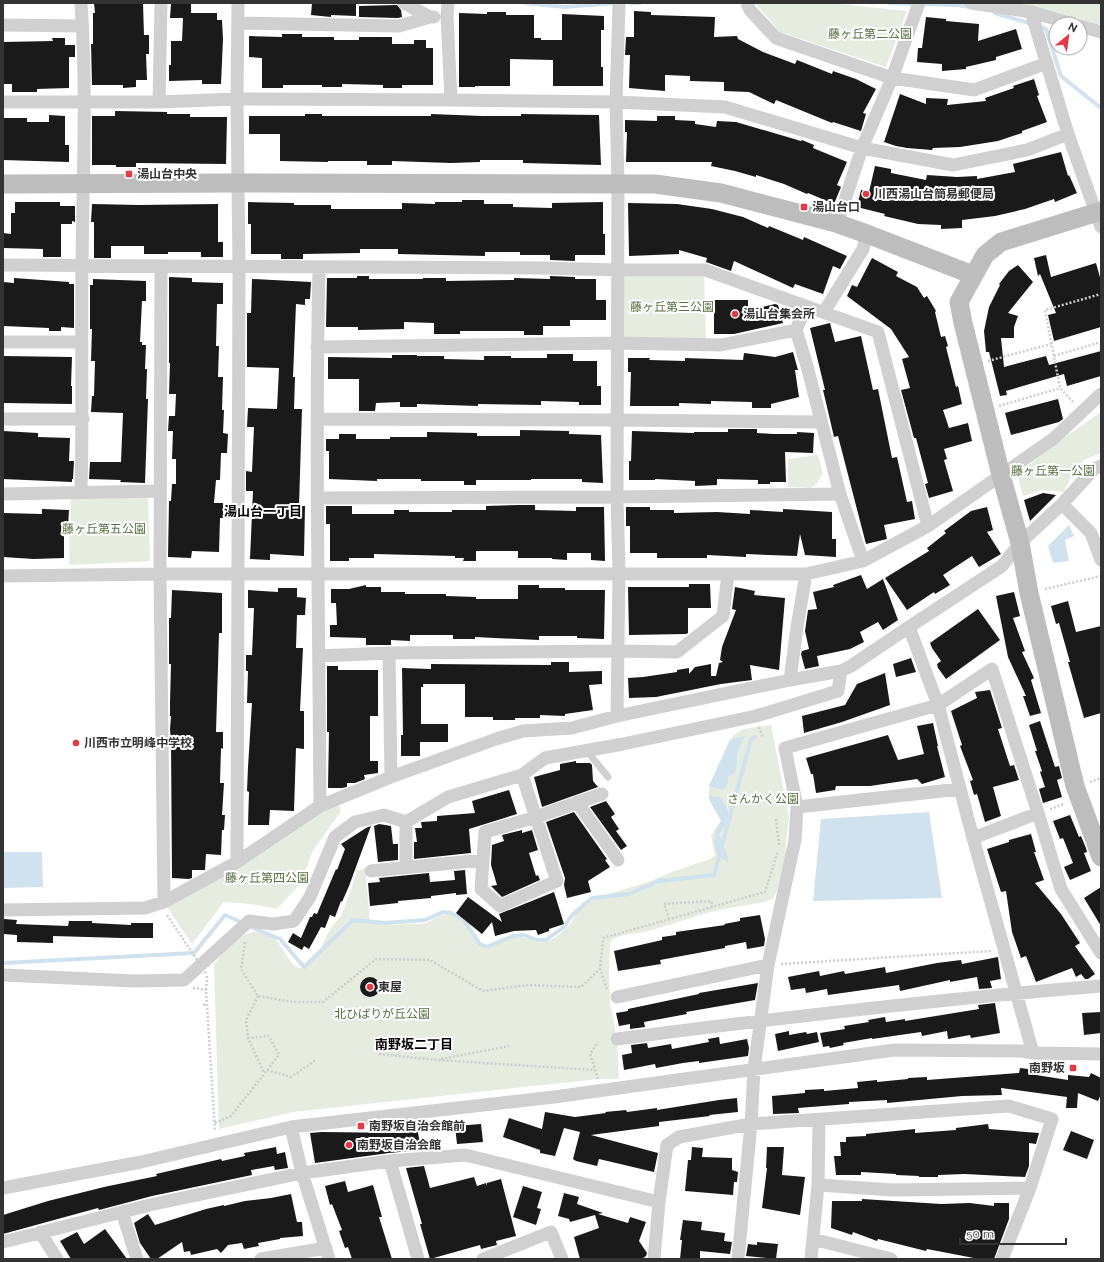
<svg xmlns="http://www.w3.org/2000/svg" width="1104" height="1262" font-family="Raleway,'Noto Sans JP',sans-serif">
	<style>
		.green { fill: #e6ecdf }
		.water { fill: #cfe2ee }
		.lines { fill: none; stroke-linecap: round; stroke-linejoin: round }
		.stream { stroke: #cfe2ee; stroke-width: 4 }
		.building { fill: #1a1a1a }
		.path { stroke: #cdcdcd; stroke-width: 2.5; stroke-dasharray: 2 2; stroke-linecap: butt }
		.lane { stroke: #d0d0d0; stroke-width: 7 }
		.street { stroke: #d0d0d0; stroke-width: 13 }
		.secondary { stroke: #bdbdbd; stroke-width: 19 }
		.path-bridge { stroke: #cdcdcd; stroke-width: 2.5; stroke-dasharray: 2 2; stroke-linecap: butt }
		.poi-dot { fill: #e63946; stroke: #fff; stroke-width: 1.5 }
		.labels { text-anchor: middle; dominant-baseline: central; stroke-width: 4; stroke-linejoin: round; paint-order: stroke }
		.park-label { font-size: 12px; fill: #56703f; stroke: #fff }
		.poi-label { font-size: 12px; font-weight: bold; fill: #333; stroke: #fff; text-anchor: start }
		.neighbourhood-label { font-size: 13px; font-weight: bold; fill: #000; stroke: #fff }
	</style>
	<rect width="100%" height="100%" fill="#fff"/>
	<!-- green -->
	<path class="green" d="M793,3H831L907,11L886,67L780,32L756,4Z
		M1019,3H1101V25Z
		M704,275L706,341L623,338V276Z
		M1101,412V453L1084,460L1074,471L1064,492L1042,490L1023,496L1017,475L1056,443Z
		M818,455L823,473L817,483L811,488L788,487V459Z
		M71,495L148,496L150,561L69,565Z
		M771,725L789,817L784,863L777,891L773,899C757,905 741,905 725,909C699,914 674,924 648,931C637,934 619,933 610,942L609,972L610,1002L617,1039L619,1079H598L293,1112L219,1129L214,964C228,947 249,920 273,937C279,942 283,951 288,957C291,962 294,968 301,968C315,968 326,934 333,925C335,922 339,920 341,916C347,903 352,885 357,871L365,868L370,922C386,926 394,925 410,924C415,924 421,924 426,923C435,920 441,912 452,915C470,918 470,942 486,949C496,945 507,938 518,937C525,937 530,940 536,942C548,945 558,936 566,928C574,922 576,910 583,902L651,881L669,873L710,859L715,855L711,835L721,821L709,799V786L730,740L734,735L743,729Z
		M338,801L341,811L313,851L300,884L277,909L251,904L224,902L192,944L167,907Z"/>
	<!-- water -->
	<path class="water" d="M1069,525L1074,536L1065,540L1069,561L1053,563L1048,546Z
		M745,736C743,741 739,746 738,752C735,761 741,773 728,777V784L723,790L709,786L730,740Z
		M709,795L721,798C732,816 731,818 719,834L728,857V863C726,861 723,859 720,857C711,848 714,830 721,821L709,799Z
		M929,812L942,898L813,901L821,819Z
		M3,852H42L43,887L3,888Z"/>
	<g class="lines">
		<!-- stream -->
		<path class="stream" d="M525,3L565,7L616,3
			M631,3H640
			M889,3L956,5L971,7
			M995,13L1032,24
			M1039,26L1046,29L1061,76L1101,108
			M251,927L280,939L304,967L353,920L385,923L425,920L443,912L451,913L464,920L480,944L487,947L513,936L524,935L537,940H546L564,927L572,915L592,898L629,894L659,881L714,875L751,739L755,737
			M3,963L194,953L225,915L243,923"/>
	</g>
	<!-- building -->
	<path class="building" d="M94,3H143L144,35H149V54H146L147,80H136V87L123,88V85H92L91,44H93V13H95Z
		M312,3H356V16L331,15V17L311,15Z
		M171,4H191V13H217V20H222L223,39L221,84H202V80L169,81V65H171V41H182L183,18H170Z
		M397,5L401,10L402,17L398,18L359,17V6Z
		M634,11L651,12V15L715,17L714,37L737,36L738,39L763,52L795,64L797,60L832,74L833,71L856,79L876,89L863,113L866,114L861,131L833,122L832,123L776,100L774,104L749,92L724,91V82L690,81V76L665,75V91L629,88L630,55H625L626,37H634Z
		M487,12H506V15H534V38H541V40H562V14L604,16V30H601V67H603V86H553V60L510,59V86H475V87H459V13L487,14Z
		M926,17L946,19V21L979,24L978,41L1016,29L1022,49L996,57V60L966,67V69L942,71V64L917,62L918,48H922Z
		M282,34H302V37H334V40H359V37H392V44H414V40H426V48H433V85H402V88H383V85L342,84V87H322V85H283V88H262V58L249,57V36L282,37Z
		M52,38H65V45H75V57H69V88L37,89V92H12V84H3V42L53,41Z
		M1034,79L1039,95L1037,96L1047,122L1022,131V133L998,141L960,147L933,148L932,150L907,148L896,146L884,142L900,94L926,104V98L948,99L947,105L986,101L985,98L1014,88L1013,86Z
		M115,111L167,112V114H190V117H227L226,164L136,163V167H116V165H92V116H115Z
		M305,114H322V116H431V114L482,116H521V114L599,115L601,165L523,163V160H480V162L451,163L392,161V165H367V161H328V162L280,161V134H249V116H305Z
		M49,115L65,116V145H69V162L3,160V118H27V122H49Z
		M657,116H675V120L695,121V124L716,127L717,121L736,122L801,141L802,140L814,145L813,148L847,162L837,185L841,187L834,204L808,193L807,194L784,184L756,175V177L735,171L711,166L712,162H626L627,132H625V120L657,121Z
		M1061,152L1068,176L1069,175L1077,193L1055,202L1054,199L1025,209L995,216L962,220V228L941,229V225L918,224L884,216L885,214L857,207L861,190L869,192L875,166L891,169V173L926,180L927,175L957,177L977,176V179L1015,172L1013,164Z
		M462,200H484V204H513V207L552,208V203L603,202V234H605V255H575V261L550,260V255H520V252H485V256L398,254V249H360V253L303,254V259H281V254H251V224H248V202L294,203V205H331V209H402V203L435,204V202H462Z
		M15,202H60V206H75V222L72,221V224H61V257H43V249L3,248V233L11,234V213H15Z
		M628,203L677,204L712,209L743,217L768,228L769,226L803,240L804,237L847,256L840,269L833,266L823,294L795,284L793,288L734,261L731,271L706,262L707,258L679,250V254L629,256Z
		M92,204L139,205L218,204V242H223V257H201V252H168V254H144V246H111V258H94V222H91Z
		M1046,255L1051,277L1096,263L1101,281V327L1054,341L1048,315L1056,313L1040,274L1038,276L1034,258Z
		M872,258L898,272L896,276L917,287L924,298L927,296L936,311L935,312L941,337L945,336L948,346L946,347L956,387L958,386L962,404L943,410L949,428L968,423L972,441L944,449L947,459L944,460L953,491L929,498L925,484L928,483L916,438H914L901,390L910,388L902,359L909,357L891,329L847,296L852,285L857,287Z
		M1018,265L1033,282L1008,313L1018,316L1014,327V338H1001L1004,367L1046,356L1049,365L1101,351V376L1067,386L1064,374L1006,391L1007,395L1000,396L989,352H986L984,331L989,307L1000,285L999,284L1009,271Z
		M357,276H369V279H423V278H446V281L514,280V278L550,279V276L575,277V279H596V300H606V320H570V326H543V335H524V331H460V334H434V323L404,322V329L358,330V327H326L327,278H357Z
		M169,277L192,278V282L223,283V304H217L216,346H219L218,377H223L222,410H224L223,433L228,434L227,453H221L220,480H216L214,503H223V518H220L219,552L192,551L191,558L168,557L169,501H171L172,484H176V459H172L173,431H168L169,416H175L176,394H169L170,363H169Z
		M14,278L69,282V284H74V328L61,327V331H49V328L3,326V282L14,283Z
		M93,279L146,281V301H142L140,342H142V345H146L145,369H147L146,399H148L145,483L120,482L121,480L89,479L90,462H121L123,413L91,412L92,396H94L95,361H91L92,329H90V285H93Z
		M252,279L311,282L310,299H305V305L296,304L293,377H295L294,409H302L299,506H305L304,556L270,554V560L250,559L253,491H246V471L252,472L254,427H247L248,408L277,409L279,368L247,367V313H251Z
		M714,300H748V310L775,304L778,305L783,323L734,334H714Z
		M830,323L835,342L861,336L873,390L878,389L892,458L897,457L907,502L912,501L915,519L884,525L887,539L866,544L838,436L834,437L823,390H825L810,328Z
		M793,352L798,370H795L799,397L771,404V408H752V402L711,401V404L679,403V406H630L631,372H628V358H650L649,360L685,361V358L743,360L744,353L775,357Z
		M547,354H573V361H597V386H601V405H579V402L541,401V405L478,404V406L417,404V407H400V402L376,403L375,411H359V379H328V357L392,358V355H417V356H444V359L484,360V356H511V358H547Z
		M3,356L72,357L71,386H72V404L3,403Z
		M1058,399L1063,419L1059,422L1011,435L1005,413Z
		M728,429H757V433L773,434H797V432L814,433L813,453L785,452L786,482H770V484H758V480L717,479V485L695,486V481L655,479V480H629V461H631L632,431L694,433V432H728Z
		M520,430L569,431V434L601,435L603,483L582,482V479H531V480H476V485H464V481H421V479H377V481L329,479V451H326V439H339V434H356V439H390V437H427V432L477,433V436H520Z
		M3,431L38,433V437L70,438L69,461H74L73,479H72V482L3,479Z
		M1043,493L1056,495L1030,521L1024,500Z
		M519,505H535V510L576,511V507H604L605,561L591,560V553H567V560L552,559V558H518V551H476V561H463L464,558H455V556L374,554V558H349V561H330V524H326V506H352V514H394V510H409V512H452V510H486V506Z
		M626,507H650V510H674V513L717,512L750,514V510L783,512V509L832,512V539H836V557L805,555L800,534L797,556L746,554V557L707,555V558H657V553H630V526H626Z
		M987,507L993,530L987,532L1001,554L979,567L972,556L943,575L950,585L935,594L934,592L907,610L885,578L929,551L927,548L946,533L944,531L971,511Z
		M42,509L69,510L68,526H64V558L34,559L3,557V513L42,514Z
		M861,575L867,589L883,579L898,620L883,630L878,622L860,632L864,642L850,649L817,656L819,666L805,669L801,654L802,651L809,649L805,631L808,610L817,609L813,592L834,587L833,585Z
		M689,584H710L711,608H688V633L686,634L629,635L628,587H689Z
		M366,585V587H381V592H405V594H446V596L476,597V599H518V585H539V588H565V590H605L604,639L577,638V636H539V640L475,637V639H453V635H410V641L391,640V645H366V638L330,637V625H337L336,603H331V589H349Z
		M735,587L755,591L754,595L785,598L779,670L750,665L752,680L721,684L656,697L629,698L628,678L643,677L677,672V670L689,668V674L695,667L711,664V676H716L719,663L723,662L720,660L722,647L736,610L732,609Z
		M278,588H297V597L306,598L305,615H297L296,648H303L300,711H304V749L296,748L294,811L270,810L269,825H248L249,792L247,791L248,767L252,703H247L248,671H246V655H252L254,608H248V590L278,592Z
		M172,590L222,593V633H219L216,732H223V749L221,748L220,783H224L222,815H225L224,830H222L221,855L206,854L205,870H192V878L189,879L172,878L171,742L170,729L171,716H170V703L171,664H169V618H171Z
		M1014,592L1020,616L1013,618L1025,651L1022,652L1034,678L1031,680L1041,713L1030,716L1023,696H1026L1008,657L996,596Z
		M1068,601L1076,632L1101,626V713L1084,718L1068,662H1070L1059,623L1056,624L1051,606Z
		M978,609L1000,640L946,679L938,668L937,664L941,661L932,648L930,643Z
		M911,658L916,672L896,677L893,664Z
		M551,662H569V672L602,671V684L589,685L593,710L565,714V716L540,715V718H515V720H493V717H465V684H423V687H421V724H448V742H420V756H401V735H403L402,668L431,669V664L551,665Z
		M327,666H338V670H378V716H370V761H378V773L364,775L365,779L355,783H347V787L342,788H328L329,732H327Z
		M885,673L890,705L842,722L804,733L802,716L845,705L857,684Z
		M990,690L1002,728L998,729L1010,766L1014,765L1019,780L993,787L1001,816L985,822L977,794L974,795L970,781L973,780L960,746L962,745L951,711L977,698L975,692Z
		M1040,721L1055,767L1059,766L1062,778L1057,780L1062,797L1043,803L1039,789L1045,787L1040,772L1042,771L1035,751H1037L1029,725Z
		M933,723L938,746H937L945,777L922,784L917,779L870,786H836L835,790L816,793L813,774H811L806,758L888,735L898,760L924,754L917,726Z
		M576,761V763H590L592,765L593,781L598,787L542,807L534,777L560,770V764Z
		M509,790L517,814L469,829L471,853L414,859V842H417L415,828H422L421,822L437,821V816L475,813L472,801Z
		M606,801L615,814L611,817L619,829L616,831L627,846L621,850L590,807Z
		M574,812L607,859L605,860L610,867L588,881L591,892L567,898L564,885L565,878L546,822Z
		M1070,815L1079,837L1081,836L1086,848L1087,852L1084,853L1091,871L1070,880L1064,867L1073,863L1063,838L1060,839L1053,821Z
		M379,824L391,826L393,844H398V860L378,862L374,826Z
		M371,826L349,886L342,902L341,901L335,917L330,915L325,928L321,927L309,949L304,946L302,950L288,942L293,933L301,938L310,917H312L314,913L317,914L336,869L337,870L345,849L341,844L366,828Z
		M522,830V833L532,830L538,850L529,853L536,876L538,875L540,880L502,897L491,886L497,885L491,865L492,845L504,841L502,835Z
		M1031,834L1036,852H1034L1044,880L1035,883L1061,914L1080,943L1075,946L1095,974L1088,979H1085L1081,974L1076,977L1072,968L1036,982L1026,956L1021,958L1012,932L1006,891L1001,892L987,849L1009,842V840Z
		M465,870L467,894L456,895V893L431,896V898L398,901V903L370,906L368,883L380,882L379,878L429,873L430,882L455,880L454,871Z
		M1101,887V926L1084,898Z
		M554,892L564,924L549,929V931L538,935L536,930L514,931L495,936L492,922L482,934L456,913L468,897L502,922L499,914Z
		M760,915L765,939L764,946L747,949L746,942L725,946V948L660,960L661,964L618,971L614,951L662,940V937L676,935V932L725,925L724,924L740,921V918Z
		M4,919L17,920L16,924L68,926L69,921H92V923L131,925V923H153V938H122L53,936V943L17,942V935L3,934Z
		M998,957L1001,979L990,981L992,988L979,989L977,977L950,982V980L900,991L899,985L828,995L827,989L806,993L805,988L791,990L788,977L819,971L820,976L844,971L845,974L885,967L886,973L937,963L961,960L962,964Z
		M360 987a10 10 0 1 1 20 0a10 10 0 1 1-20 0Z
		M758,983L755,1000L686,1012L687,1014L644,1022L645,1027L630,1029V1024L619,1026L616,1013L628,1011V1009L699,994V993Z
		M995,1003L1000,1033L971,1038L970,1035L948,1039L947,1031L922,1036L921,1032L872,1039V1038L843,1043L844,1045L830,1048L829,1046L823,1047L820,1033L845,1029L844,1026L869,1022L868,1020L885,1017L886,1022L905,1019V1021L979,1009L978,1005Z
		M1101,1012V1033L1084,1035L1082,1013Z
		M789,1031V1035L806,1032L807,1034L817,1032L819,1042L778,1051L775,1034Z
		M719,1037L720,1044L747,1039L749,1048L748,1056L699,1063V1061L683,1063L656,1068L655,1064L624,1070L622,1055L632,1053L631,1045L647,1043L648,1048L671,1044L672,1049L709,1042L708,1039Z
		M1020,1068L1036,1070V1075L1068,1080V1075L1089,1077L1091,1073L1101,1078V1094L1098,1101L1078,1093L1077,1108H1066L1067,1097L1001,1088L1002,1095L962,1096L887,1103V1100L849,1102V1104L798,1108L799,1113L773,1114L772,1096L805,1093V1090L824,1089V1091L858,1088L857,1082L877,1080V1082L908,1079V1078L927,1077V1080L1019,1073Z
		M737,1098L738,1112L709,1115L710,1116L659,1122V1126L591,1135L658,1153L654,1172L599,1159L597,1166L576,1161L573,1159L580,1132L564,1128L555,1156L540,1153V1150L503,1137L509,1118L542,1129L545,1112L575,1117L606,1113L605,1112L626,1110L627,1112L657,1108V1110L719,1100Z
		M481,1124L483,1142L457,1144L455,1126Z
		M988,1124L989,1129L1039,1133L1036,1144L1029,1143V1166L1025,1177L965,1174L938,1175V1177H919V1176L896,1175V1174L861,1172V1175H836L834,1156H841L840,1142H846V1137L866,1136V1134L915,1129V1133L956,1130V1128Z
		M417,1127L421,1150L389,1153L315,1163L310,1133L322,1132L404,1133V1129Z
		M1071,1131L1094,1140L1087,1159L1063,1150Z
		M276,1147L277,1154L285,1152L288,1168L275,1170L274,1166L251,1170L252,1175L152,1196L99,1210L98,1208L3,1234V1215L48,1201L104,1187L157,1176L156,1174L221,1159L222,1161L245,1156L244,1153Z
		M692,1147L703,1148L702,1157L732,1158V1170L738,1172L737,1182H734L733,1195L685,1191L688,1160H691Z
		M767,1147H784L782,1175L805,1177L800,1215L762,1208L767,1168H766Z
		M424,1166L430,1188L474,1177L477,1186L486,1183V1186L487,1183L501,1179L516,1236L496,1241L497,1245L481,1249L480,1245L430,1259L420,1224H422L406,1168Z
		M345,1181L348,1192L373,1185L382,1217H379L392,1259H352L348,1247L345,1248L339,1231L342,1230L332,1204L330,1205L325,1186Z
		M523,1186L542,1192L537,1208L541,1209L536,1225L513,1217Z
		M564,1193L579,1197L577,1204L603,1213L598,1214L628,1223L630,1217L646,1222L639,1241L647,1253L646,1256L642,1259H580L574,1237L599,1228L595,1215L570,1222L569,1219L558,1216Z
		M291,1194L297,1222H302L303,1236L280,1238V1239L258,1243L259,1246L244,1249L242,1243L228,1245L221,1253L217,1249L191,1255L190,1251L184,1252L182,1242L157,1259H151L140,1243L134,1223L148,1214L155,1225L206,1209L224,1205V1206L245,1201L271,1198Z
		M862,1199L941,1204L970,1203L994,1206V1203H1009V1219L994,1259H979L927,1249L926,1251L878,1239L877,1241L853,1232L852,1235L831,1228L832,1201H862Z
		M683,1220L702,1222L701,1230L725,1233L724,1241L732,1242L730,1254L700,1251V1259H680L682,1240H680Z
		M105,1229L127,1259H71L60,1241L77,1232L84,1244Z
		M757,1242L778,1244L776,1259L746,1256L748,1244L757,1245Z"/>
	<g class="lines">
		<!-- path -->
		<path class="path" d="M1054,356L1101,342
			M988,361L1051,344
			M1073,402L1060,388L1045,310L1101,294
			M999,406L1060,388
			M1045,589L1101,576
			M759,727L763,738
			M1090,782L1101,778
			M1050,809L1064,804
			M776,819L779,845
			M669,919L664,904L711,901L712,907
			M245,942L241,969L258,996L293,1002H323L376,959L430,960L483,991L528,985L581,987L600,969
			M781,964L991,951
			M207,976L206,990L215,1131
			M193,988L206,990
			M607,989L600,969L603,938L765,892L778,851
			M258,996L246,1020L248,1038L264,1073
			M203,1005L207,1004
			M379,1054L437,1060L595,1070
			M441,1059L509,1046
			M267,1070L291,1077L316,1060
			M598,1079L590,1054L598,1042
			M215,1123L231,1116L279,1055L269,1036L248,1038"/>
		<!-- lane -->
		<path class="lane" d="M587,751L608,777"/>
		<!-- street -->
		<path class="street" d="M81,3C87,89 83,176 82,263C81,339 83,415 81,492
			M404,3L430,17H434
			M448,3L447,16L451,100
			M747,3L750,10L776,38L892,78L974,90L1047,63
			M971,3L1031,12L1073,24
			M1031,12L1068,134L1101,227
			M238,23L399,26L430,17
			M3,25L82,26
			M1080,26L1101,32
			M3,102H159L237,99L451,100L616,102L725,107L862,148L953,165L1027,150L1068,134
			M159,102L161,3
			M836,223L841,212L862,148L892,78L919,3
			M3,265L543,268L618,270H705L878,332L928,526
			M161,267L160,574L164,902
			M319,267C315,447 319,627 320,806
			M824,312L863,249L867,234
			M796,330L807,366L840,494L863,561
			M3,342H81
			M317,347L617,343L721,345L796,330L806,306
			M3,419H83
			M318,419L617,420L821,422
			M3,494L160,491
			M318,498L617,497L840,494
			M1062,504L1091,533L1101,560
			M3,576L160,574H806L863,561L928,526L1053,439L1101,394
			M909,627L938,705L992,669L1038,813L1061,889L1101,953
			M389,653L391,777
			M319,656L389,653L617,651L677,652L723,616L728,574
			M790,680L797,627L806,574
			M617,716L619,573L617,497L618,183L616,102L619,3
			M577,802L618,860
			M797,807L960,789
			M973,838L1038,813
			M483,860L485,832L536,817L602,794
			M237,862L239,267L237,99L238,3
			M406,867V822
			M371,871L483,860L481,889L500,906L557,881L522,775
			M3,910L145,908L164,902L237,862L320,806L391,777L496,739L523,731L572,728L617,716L790,680L841,671L851,666L909,627L1002,566L1020,543L1062,504L1094,469L1101,466
			M3,975L135,981L184,980L249,921L273,924L294,921L310,897L335,837L355,822L384,815L406,822L448,797L522,775L545,758L623,744L756,716L838,691L841,671
			M617,997L768,965
			M617,1039C778,1018 939,999 1101,986
			M291,1127L302,1173L329,1259
			M818,1185L893,1190L1030,1188
			M3,1188L141,1162L291,1127L554,1097L894,1050L1022,1051L1033,1053L1101,1054
			M122,1212L137,1259
			M40,1232L57,1259
			M813,1239L891,1259
			M3,1242L154,1204L302,1173L390,1161
			M261,1259L326,1248
			M418,1259L390,1161L465,1155L659,1202L667,1145L679,1137L751,1124L1009,1106L1052,1119L1030,1188L1002,1259
			M483,1259L551,1232L562,1259
			M654,1259L659,1202
			M738,1259L751,1124L754,1069L768,965L795,840L797,807L785,748L938,705L973,838L1033,1053
			M811,1259L818,1185L819,1120"/>
		<!-- secondary -->
		<path class="secondary" d="M3,184L238,183L655,184L721,193L836,223L867,234L973,275
			M1101,211L1001,242L985,255L959,302L963,323L1001,475L1020,543L1029,593L1075,786L1101,857"/>
		<!-- path-bridge -->
		<path class="path-bridge" d="M167,915L207,975"/>
	</g>
	<!-- markers -->
	<g class="poi-dot">
		<rect x="125" y="170" width="8" height="8" rx="2"/>
		<circle cx="866" cy="194" r="4"/>
		<rect x="800" y="203" width="8" height="8" rx="2"/>
		<circle cx="735" cy="314" r="4"/>
		<circle cx="76" cy="743" r="4"/>
		<circle cx="370" cy="987" r="4"/>
		<rect x="1069" y="1064" width="8" height="8" rx="2"/>
		<rect x="357" y="1122" width="8" height="8" rx="2"/>
		<circle cx="349" cy="1145" r="4"/>
	</g>
	<g class="labels">
		<!-- park labels -->
		<g class="park-label">
			<text x="870" y="34">藤ヶ丘第二公園</text>
			<text x="672" y="307">藤ヶ丘第三公園</text>
			<text x="1053" y="471">藤ヶ丘第一公園</text>
			<text x="104" y="529">藤ヶ丘第五公園</text>
			<text x="763" y="799">さんかく公園</text>
			<text x="267" y="878">藤ヶ丘第四公園</text>
			<text x="382" y="1014">北ひばりが丘公園</text>
		</g>
		<!-- poi labels -->
		<g class="poi-label">
			<text x="137" y="174">湯山台中央</text>
			<text x="874" y="194">川西湯山台簡易郵便局</text>
			<text x="812" y="207">湯山台口</text>
			<text x="743" y="314">湯山台集会所</text>
			<text x="84" y="743">川西市立明峰中学校</text>
			<text x="378" y="987">東屋</text>
			<text x="1065" y="1068" text-anchor="end">南野坂</text>
			<text x="369" y="1126">南野坂自治会館前</text>
			<text x="357" y="1145">南野坂自治会館</text>
		</g>
		<!-- neighbourhood labels -->
		<g class="neighbourhood-label">
			<text x="263" y="511">湯山台一丁目</text>
			<text x="414" y="1044">南野坂二丁目</text>
		</g>
	</g>
	<!-- border -->
	<rect width="1104" height="1262" fill="none" stroke="#333333" stroke-width="8"/>
	<!-- north arrow -->
	<g transform="translate(1068 36) rotate(29)"><circle r="19" fill="#ffffff" stroke="#adadad"/>
	<path d="M0-3L7 15L0 10L-7 15Z" fill="#e63946"/>
	<text y="-6" font-size="11" font-weight="bold" text-anchor="middle" fill="#333333">N</text>
	</g>
	<!-- scale -->
	<path d="M960 1238v6h106v-6" fill="none" stroke="#333333" stroke-width="2"/>
	<text x="966" y="1238" font-size="12" fill="#333333" stroke="#ffffff" stroke-width="3" paint-order="stroke">50 m</text>
</svg>
